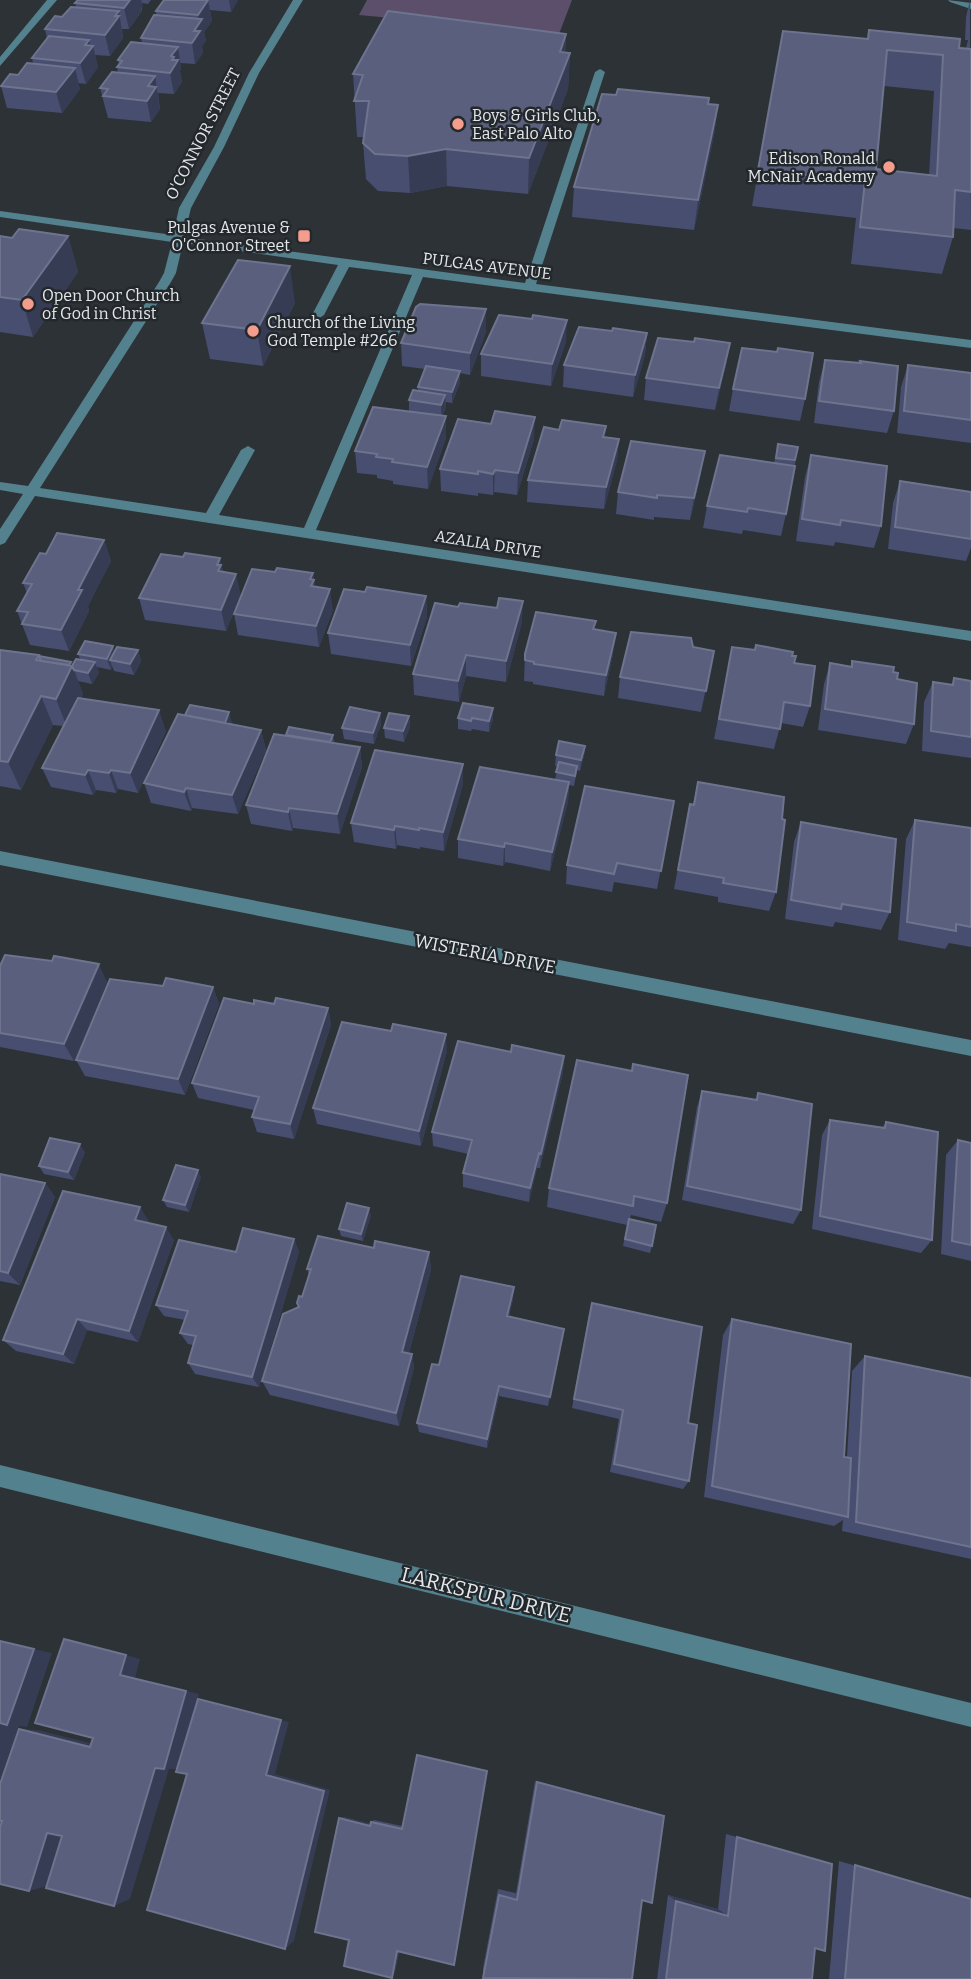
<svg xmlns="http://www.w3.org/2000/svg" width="971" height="1979" font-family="Bitter,serif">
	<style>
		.green { fill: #5b4f6b }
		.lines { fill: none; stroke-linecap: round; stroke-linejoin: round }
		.minor { fill: #53818e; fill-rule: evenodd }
		.wall { fill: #484e6f; fill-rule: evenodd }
		.shaded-wall { fill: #363c53 }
		.building { fill: #595f7c; stroke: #6e748e; stroke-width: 2; fill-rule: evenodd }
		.poi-dot { fill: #f49d8c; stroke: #23282c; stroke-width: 2.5 }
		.labels { text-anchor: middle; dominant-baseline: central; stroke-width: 5; stroke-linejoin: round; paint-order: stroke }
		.far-poi-label { font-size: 16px; fill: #e4e7ea; stroke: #23282c; text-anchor: start }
		.far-street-label { font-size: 16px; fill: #e4e7ea; stroke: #23282c }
		.street-label { font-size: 18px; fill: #e4e7ea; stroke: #23282c }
		.near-street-label { font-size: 21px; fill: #e4e7ea; stroke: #23282c }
	</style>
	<rect width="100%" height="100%" fill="#2c3236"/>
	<!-- green -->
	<path class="green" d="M367,0H572L559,34L359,15Z"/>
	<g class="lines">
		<!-- minor -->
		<path class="minor" d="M47,0H57L0,66V57Z
			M293,0H303L259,73L224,147L191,208L184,237L525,283L595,72L600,69L605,72L536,284L971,340V348L423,277L316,530L971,631V641L35,496L5,543L0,545V529L23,494L0,490V482L28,486L159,282L164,273L172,242L0,217V211L173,235L179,208L214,147L249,73ZM183,243L338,265L312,315L318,319L324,315L349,267L412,275L304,528L219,515L255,450L248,446L241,450L206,513L40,488L171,282L176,273Z
			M948,0L971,3V9L950,2Z
			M0,851L971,1040V1056L0,865Z
			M0,1465L971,1703V1727L0,1487Z"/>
	</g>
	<!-- wall -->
	<path class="wall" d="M76,0H151L148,4L142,3V11L129,29H122L123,38L110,56L95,55L98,67L86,84L78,83L80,89L62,113L7,108L1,86L33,63L32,58L47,39L45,29L76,7L75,3Z
		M164,0H238L231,12L210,10L212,21L204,32L206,41L202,46L203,53L195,64L180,63L181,68L180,71L182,82L174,94L158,93L160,109L151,122L108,118L100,88L118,72L117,67L119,65L118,60L142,43L141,38L156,15V11Z
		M970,0L971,230L954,228L953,237L942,274L851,264L856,218L752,206L783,31L867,39L869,30L966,48L968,40H965L966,17ZM884,86L934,91L929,175L876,169Z
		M566,34L565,53H570L568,89L528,194L447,186L410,193L378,191L366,179L363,143L364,137H357L353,74Z
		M718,105L714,135L694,230L572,217L574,187Z
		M0,236L12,238L68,236L78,272L33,337L0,332Z
		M295,303L263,366L210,359L202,323Z
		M532,319L566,342L551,386L481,376V354Z
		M612,331L647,333L645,355L633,397L563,387L564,365Z
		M486,332L470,375L460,373V383L452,403L446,402V407L442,416H446V438L428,489L393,484V481L377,478V475L357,473L355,451L409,411V400L418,391V387L425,369L402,366L401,343Z
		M694,342L730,343L726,365L715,410L644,400L646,378Z
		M825,360L860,363V361L894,411L887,433L814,423L819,382Z
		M908,365L971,373V443L897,433L901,387Z
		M733,389L805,399L800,421L729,411Z
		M605,437L619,439L617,460L604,509L527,502L528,480Z
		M534,439L517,495L494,492L493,495L478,493V496L441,491L440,469Z
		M778,444L798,447L786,514L781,536L743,530L742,534L703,528L707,506L774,463Z
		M811,455L881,526L874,548L835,542L834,546L796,541L805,477Z
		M701,473L690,520L654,517V520L616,514L618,492Z
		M900,481L971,492V548L966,561L888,549L893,503Z
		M104,540L111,561L88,606L89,611L69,651L30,645L17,611L27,593L23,583L46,554Z
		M183,557L220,558L223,572L241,595L226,631L145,620L139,598Z
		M275,572L313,573L315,587L333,610L319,647L238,635L234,614Z
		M365,592L426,596L427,617L411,666L331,654L328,633Z
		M522,622L506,682L466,676L459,702L414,695L413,674Z
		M595,630L613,654L604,696L533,684V682L524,681L525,654Z
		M113,646L115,651L138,650L141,661L134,675L114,671L112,666L111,670L97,667L99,673L92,684L78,681L83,694L81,698L166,731L138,793L118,789L116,793L96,790L93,795L51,787L42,768L63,726L53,725L21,790L0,786V650L71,662L72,665L80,659L78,654Z
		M693,647L714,651L701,712L618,698L620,677Z
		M732,647L792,656L810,706L803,727L781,723L774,749L714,739Z
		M852,661L893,672L897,679L914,724L906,744L818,730L824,684L830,663L850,667Z
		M954,678L971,681V758L922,751L924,702L933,682L951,685Z
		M493,708V719L489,732L472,729L471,731L458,729V718Z
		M380,713L381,724L374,744L344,739L342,728Z
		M409,716L410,727L404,742L385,738L384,728Z
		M232,723L231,724L261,730L266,750L238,814L192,808L191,811L151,803L144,783Z
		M286,735H333L334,743L360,747L362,767L340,834L293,828L292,831L251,824L246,805Z
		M585,746L584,756L580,771L577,770L574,786L569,785L568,802L550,871L505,862L503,866L458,858V839L555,780L558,766H555L556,755Z
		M463,764V784L444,851L420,847V849L397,845L396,849L354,842L351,823Z
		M698,782L782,819L776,892L769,911L718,902V897L674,889L690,804H693Z
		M674,801L657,889L614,882L612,892L566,884L567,865Z
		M915,820L971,828V947L949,943L945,949L898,940L906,839Z
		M801,822L890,912L881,930L835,922L833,927L785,919L794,842Z
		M0,966L107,982L74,1061L0,1047Z
		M163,986L213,987L219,1004L185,1095L85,1076L76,1060Z
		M254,1004H274L328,1008L331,1025L294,1139L257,1132L252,1117L254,1110L198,1098L192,1083Z
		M447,1051L421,1146L317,1124L313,1108Z
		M511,1052L564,1056L563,1072L540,1168H537L529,1202L463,1187V1173L468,1154L433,1146L432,1132Z
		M633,1064L667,1203L661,1222L631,1215L630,1219L652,1246L650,1253L623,1246L627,1225L547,1207L549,1188L631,1071Z
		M702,1091L755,1100L758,1093L801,1210L793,1224L682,1200L697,1107Z
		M830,1120L882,1128L886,1122L932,1240L921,1253L812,1229L822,1135Z
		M958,1140L971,1143V1261L941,1254L946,1155Z
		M85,1152L74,1180L44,1174L39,1166Z
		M0,1174L45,1183L55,1197L20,1285L0,1281Z
		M201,1177L189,1212L167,1207L163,1200Z
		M371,1215L363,1241L341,1236L339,1229Z
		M149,1221L148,1223L174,1240L138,1342L87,1330L74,1364L16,1351L3,1340Z
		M294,1239L299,1252L259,1387L195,1374L188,1363L193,1345L188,1344L180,1333L185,1320L164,1316L156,1305L236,1252Z
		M374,1248L429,1252L431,1270L409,1353L412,1354L414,1368L399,1426L270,1395L262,1381L298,1307L309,1275L307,1269Z
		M514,1287L513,1299L509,1316L564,1329L548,1406L499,1396L487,1448L419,1432L417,1423L439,1365Z
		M589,1314L688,1423L689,1481L683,1489L610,1472L619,1419L572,1408Z
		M732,1319L844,1457H847L852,1371L865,1356L971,1378V1559L842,1531L843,1520L834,1526L704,1497L723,1335Z
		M535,1781L657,1813L483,1978V1968L498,1889L516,1893Z
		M344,1817L370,1824L371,1822L374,1820L402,1826L399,1952L395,1971L392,1978L349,1940L339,1818Z
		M726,1834L832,1864L815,1948L812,1979H657L668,1895L718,1909Z
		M839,1861L971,1899V1979H829Z"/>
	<!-- shaded-wall -->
	<path class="shaded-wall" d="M130,0H141L143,6L141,8L142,11L129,29L124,8Z
		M208,0L212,21L204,32L206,41L202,46L203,53L195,64L192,43L194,31L199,23L198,15Z
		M229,0H238L231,12Z
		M119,11L123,38L110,56L105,35Z
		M566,34L565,66L570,53L568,89L528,194L529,158L560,52Z
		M89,40L91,48L93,46L98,67L86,84L80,63L85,45Z
		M178,47L181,68L180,71L182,82L174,94L170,73L171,56Z
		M75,68L80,89L62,113L56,92Z
		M155,76L160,109L151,122L147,101L148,86Z
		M718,105L714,135L694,230L698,200Z
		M446,149L447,186L410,193L408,156Z
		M68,236L78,272L33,337L22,300Z
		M290,266L295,303L263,366L257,330Z
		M486,309V332L470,375V353Z
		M567,320L566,342L551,386L552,364Z
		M647,333L645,355L633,397L635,375Z
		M730,343L726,365L715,410L719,388Z
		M460,371V383L452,403V392Z
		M445,395L446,407L441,417V405Z
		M446,416V438L428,489L427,467Z
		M535,417L534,439L517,495L518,473Z
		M619,439L617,460L604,509L606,487Z
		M705,451L701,473L690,520L694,498Z
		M495,470L494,492L493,495V474Z
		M104,540L111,561L88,606L89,611L69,651L61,630L78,590Z
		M220,558L226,586L223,593L217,565Z
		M313,573L317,601L314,608L310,579Z
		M236,574L241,595L226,631L221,610Z
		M330,589L333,610L319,647L316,626Z
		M426,596L427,617L411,666L410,645Z
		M523,601L522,622L506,682V661Z
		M616,633L613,654L604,696L606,675Z
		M113,646L117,657L110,660L112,666L111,670L107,659Z
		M138,650L141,661L134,675L130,664Z
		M466,655V676L459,702L458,681Z
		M71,662L83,694L67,727L56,699L64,675Z
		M95,662L99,673L92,684L88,673Z
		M41,696L53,725L21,790L8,762Z
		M493,708V719L489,732V721Z
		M159,710L166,731L138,793L130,773Z
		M229,712L232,723L224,742L221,731Z
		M380,713L381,724L374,744L373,733Z
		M409,716L410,727L404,742L403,731Z
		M261,730L266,750L238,814L232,795Z
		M585,746L584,756L580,771L581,760Z
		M360,747L362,767L340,834L337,814Z
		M463,764V784L444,851L443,832Z
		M88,770L96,790L93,795L85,775Z
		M111,770L118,789L116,793L109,773Z
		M569,782L568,802L550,871L552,852Z
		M186,788L192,808L191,811L184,792Z
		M289,808L293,828L292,831L288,812Z
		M395,826L397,845L396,849L394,830Z
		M505,843V862L503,866L504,847Z
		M99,964L107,982L74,1061L64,1044Z
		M213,987L219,1004L185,1095L178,1079Z
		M328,1008L331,1025L294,1139L290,1124Z
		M446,1034L447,1051L421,1146L419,1131Z
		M564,1056L563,1072L540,1168L541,1154Z
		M80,1144L85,1152L74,1180L68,1172Z
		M539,1153L537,1168L529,1202L530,1188Z
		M198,1170L201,1177L189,1212L185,1205Z
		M45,1183L55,1197L20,1285L8,1273Z
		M140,1207L149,1221L144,1233L135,1220Z
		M369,1208L371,1215L363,1241L361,1234Z
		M166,1227L174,1240L138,1342L129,1331Z
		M294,1239L299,1252L259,1387L252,1377Z
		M429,1252L431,1270L405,1367L402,1352Z
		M514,1287L513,1299L506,1327L507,1316Z
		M77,1319L87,1330L74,1364L63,1354Z
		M412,1354L414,1368L399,1426L396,1413Z
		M499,1386V1396L487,1448V1439Z
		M34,1649L52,1653L27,1727L19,1726L0,1780V1723Z
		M126,1655L140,1659L135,1678L199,1694L177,1769H169L130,1899L114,1906L155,1768L120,1675Z
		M210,1702L289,1722L275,1774L330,1790L294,1941L285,1949L266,1775Z
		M19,1729L38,1730L106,1747H90Z
		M344,1817L373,1824L370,1826L339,1818Z
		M66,1830L48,1886L29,1891L47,1833Z
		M668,1895L718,1909L728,1916L676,1901Z
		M400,1945L395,1971L392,1978L397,1951Z"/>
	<!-- building -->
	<path class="building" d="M78,0H130L124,8L75,3Z
		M164,0H208L198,15L156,11Z
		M71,7L119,11L115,16H119L105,35L45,29L55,16L62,17Z
		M388,11L566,34L560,52L570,53L529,158L446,149L408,156L375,154L363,143L369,101H354L363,75L353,74Z
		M154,15L202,19L194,31H200L192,43L141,38Z
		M869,30L960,39L959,48L971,49V192L955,190L953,237L860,227L865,181L758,170L783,31L868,39ZM887,50L943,55L937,176L876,169Z
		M49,36L89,40L85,45L93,46L80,63L32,58Z
		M131,42L178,47L171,56L174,57L172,60H178L170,73L117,67L122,61L118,60Z
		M27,63L75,68L56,92L1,86L10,74L18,75Z
		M112,72L155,76L148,86L156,87L147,101L103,96L108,89L100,88Z
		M618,89L709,98L708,104L718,105L698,200L574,187L602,94L616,95Z
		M19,229L68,236L22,300L0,297V236L12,238Z
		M238,260L290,266L257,330L202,323Z
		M420,304L486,309L470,353L401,343L416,307Z
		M499,315L532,319L533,315L567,320L552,364L481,354Z
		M579,327L612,331L613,328L647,333L635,375L564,365Z
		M658,338L694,342L695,338L730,343L719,388L646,378Z
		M742,348L777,352L778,348L813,353L805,399L733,389Z
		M825,360L861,363L860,361L898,366L894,411L819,401Z
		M908,365L971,373V420L904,411Z
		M426,366L460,371L452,392L418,387Z
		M413,390L445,395L441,405L409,400Z
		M373,407L446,416L427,467L392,462L393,459L376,457L377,454L355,451Z
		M495,411L535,417L518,473L495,470L493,474L478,471V474L440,469L458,419L491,424Z
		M562,420L606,426L603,437L619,439L606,487L528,480L544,427L559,430Z
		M631,441L705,451L694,498L657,495V498L618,492Z
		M778,444L798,447L795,460L776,458Z
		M720,455L795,466L786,514L748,508L747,512L707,506Z
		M811,455L887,466L881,526L841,520L840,525L802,519Z
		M900,481L971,492V539L895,527Z
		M57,533L104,540L78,590H82L61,630L22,624L28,612L17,611L32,584L23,583L40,553L46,554Z
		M185,553L220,558L217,565H221L218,571L236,574L221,610L139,598L161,554L183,557Z
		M277,568L313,573L310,579L314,580L311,586L330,589L316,626L234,614L252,569L275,572Z
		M367,587L426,596L410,645L328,633L344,589L365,592Z
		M499,598L523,601L506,661L466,655L458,681L413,674L435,603L458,607L460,603L497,608Z
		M536,612L596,621L593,629L616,633L606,675L534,664V662L525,660V654Z
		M631,632L691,638L693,647L714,651L706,691L620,677Z
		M85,641L113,646L107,659L78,654Z
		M756,645L793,652L792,656H796L794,663L815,666L810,706L784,702L780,729L719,719L732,647L755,650Z
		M117,647L138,650L130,664L110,660Z
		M0,650L39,655L36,660L72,666L56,699L41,696L8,762L0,761Z
		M39,656L71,662L69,665L41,661Z
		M76,659L95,662L88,673L74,670L72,666Z
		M852,661L894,667L893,672L898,673L897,679L917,683L914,724L825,709L830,663L852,667Z
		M954,678L971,681V737L931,731L933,682L953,685Z
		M78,698L159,710L130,773L111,770L109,773L88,770L85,775L42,768Z
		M463,703L493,708L489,721L472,718L471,721L458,718Z
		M190,705L229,712L225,723L185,715Z
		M350,707L380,713L373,733L342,728Z
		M389,713L409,716L403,731L384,728Z
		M178,714L261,730L232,795L186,788L184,792L144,783Z
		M289,727L333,735L330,742L286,735Z
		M274,734L360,747L337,814L289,808L288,812L246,805Z
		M559,741L585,746L581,760L556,755Z
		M375,750L463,764L443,832L419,828V830L395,826L394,830L351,823Z
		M559,762L577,766L575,776L556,772Z
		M480,767L569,782L552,852L505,843L504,847L458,839Z
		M698,782L784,797L782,819L785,820L776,892L723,883L724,878L678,870L690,804L694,805Z
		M585,786L674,801L661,871L617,863L614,874L567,865Z
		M915,820L971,828V927L956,924V931L907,922Z
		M801,822L896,839L890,912L842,904L841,909L791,900Z
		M5,955L52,961L54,956L99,964L64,1044L0,1033V966Z
		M166,978L213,987L178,1079L76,1060L110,979L163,986Z
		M224,998L254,1004V1000L274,1004L276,998L328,1008L290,1124L252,1117L259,1097L192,1083Z
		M342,1022L391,1031L393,1024L446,1034L419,1131L313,1108Z
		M458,1041L511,1052L512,1045L564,1056L541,1154L539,1153L530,1188L463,1173L472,1140L432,1132Z
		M577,1060L632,1071L633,1064L688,1075L667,1203L634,1196L633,1206L549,1188Z
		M702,1091L757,1100L758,1093L812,1104L801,1210L687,1186Z
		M830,1120L885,1128L886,1122L938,1132L932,1240L820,1216Z
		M50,1138L80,1144L68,1172L39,1166Z
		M958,1140L971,1143V1245L952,1241Z
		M176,1165L198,1170L185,1205L163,1200Z
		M0,1174L45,1183L8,1273L0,1271Z
		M63,1191L140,1207L135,1220L166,1227L129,1331L77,1319L63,1354L3,1340Z
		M347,1203L369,1208L361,1234L339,1229Z
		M629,1219L656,1225L652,1246L625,1239Z
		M243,1228L294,1239L252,1377L188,1363L196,1336L180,1333L188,1311L156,1305L179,1240L236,1252Z
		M318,1236L374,1248L375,1241L429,1252L402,1352L412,1354L396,1413L262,1381L283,1314L299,1307L297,1303L299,1296L302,1297L311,1269H307Z
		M461,1276L514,1287L507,1316L564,1329L550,1397L499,1386L487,1439L417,1423L432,1364L439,1365Z
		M592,1303L702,1327L688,1423L697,1425L689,1481L614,1464L623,1410L574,1399Z
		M732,1319L851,1344L844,1457L851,1458L848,1517L712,1486Z
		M865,1356L971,1378V1547L856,1522Z
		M64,1639L126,1655L120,1675L186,1691L164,1769L155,1768L114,1906L46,1888L62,1836L47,1833L29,1891L0,1884V1827L2,1821H0V1784L19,1729L90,1747L93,1738L35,1723Z
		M0,1641L34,1649L7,1725L0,1723Z
		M198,1699L281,1720L266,1775L324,1791L285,1949L147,1910L187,1774L176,1772Z
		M417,1755L487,1771L454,1965L397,1951L392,1978L344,1966L349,1940L315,1932L339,1818L370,1826L371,1822L402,1829Z
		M537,1782L664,1816L652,1903L642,1900L632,1979L483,1978L499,1895L517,1900Z
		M737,1837L832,1864L825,1951L815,1948L812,1979H666L676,1901L728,1916Z
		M855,1865L971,1899V1979H845Z"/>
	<!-- markers -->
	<g class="poi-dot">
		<circle cx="458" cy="124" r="7"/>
		<circle cx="889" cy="167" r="7"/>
		<rect x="297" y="229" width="14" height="14" rx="3.5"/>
		<circle cx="28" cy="304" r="7"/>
		<circle cx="253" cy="331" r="7"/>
	</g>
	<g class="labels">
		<!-- far-poi labels -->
		<g class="far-poi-label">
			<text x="472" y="115">Boys &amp; Girls Club,<tspan x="472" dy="18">East Palo Alto</tspan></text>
			<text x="875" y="158" text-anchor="end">Edison Ronald<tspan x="875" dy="18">McNair Academy</tspan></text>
			<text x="290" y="227" text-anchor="end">Pulgas Avenue &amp;<tspan x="290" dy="18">O'Connor Street</tspan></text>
			<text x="42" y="295">Open Door Church<tspan x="42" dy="18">of God in Christ</tspan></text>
			<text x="267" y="322">Church of the Living<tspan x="267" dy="18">God Temple #266</tspan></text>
		</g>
		<!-- far-street labels -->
		<g class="far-street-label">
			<text transform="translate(203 134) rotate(-63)">O'CONNOR STREET</text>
			<text transform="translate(487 266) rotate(7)">PULGAS AVENUE</text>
			<text transform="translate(488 544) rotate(9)">AZALIA DRIVE</text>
		</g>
		<!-- street labels -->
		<g class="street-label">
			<text transform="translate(485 954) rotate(11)">WISTERIA DRIVE</text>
		</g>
		<!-- near-street labels -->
		<g class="near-street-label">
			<text transform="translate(486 1595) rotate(14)">LARKSPUR DRIVE</text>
		</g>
	</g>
</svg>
